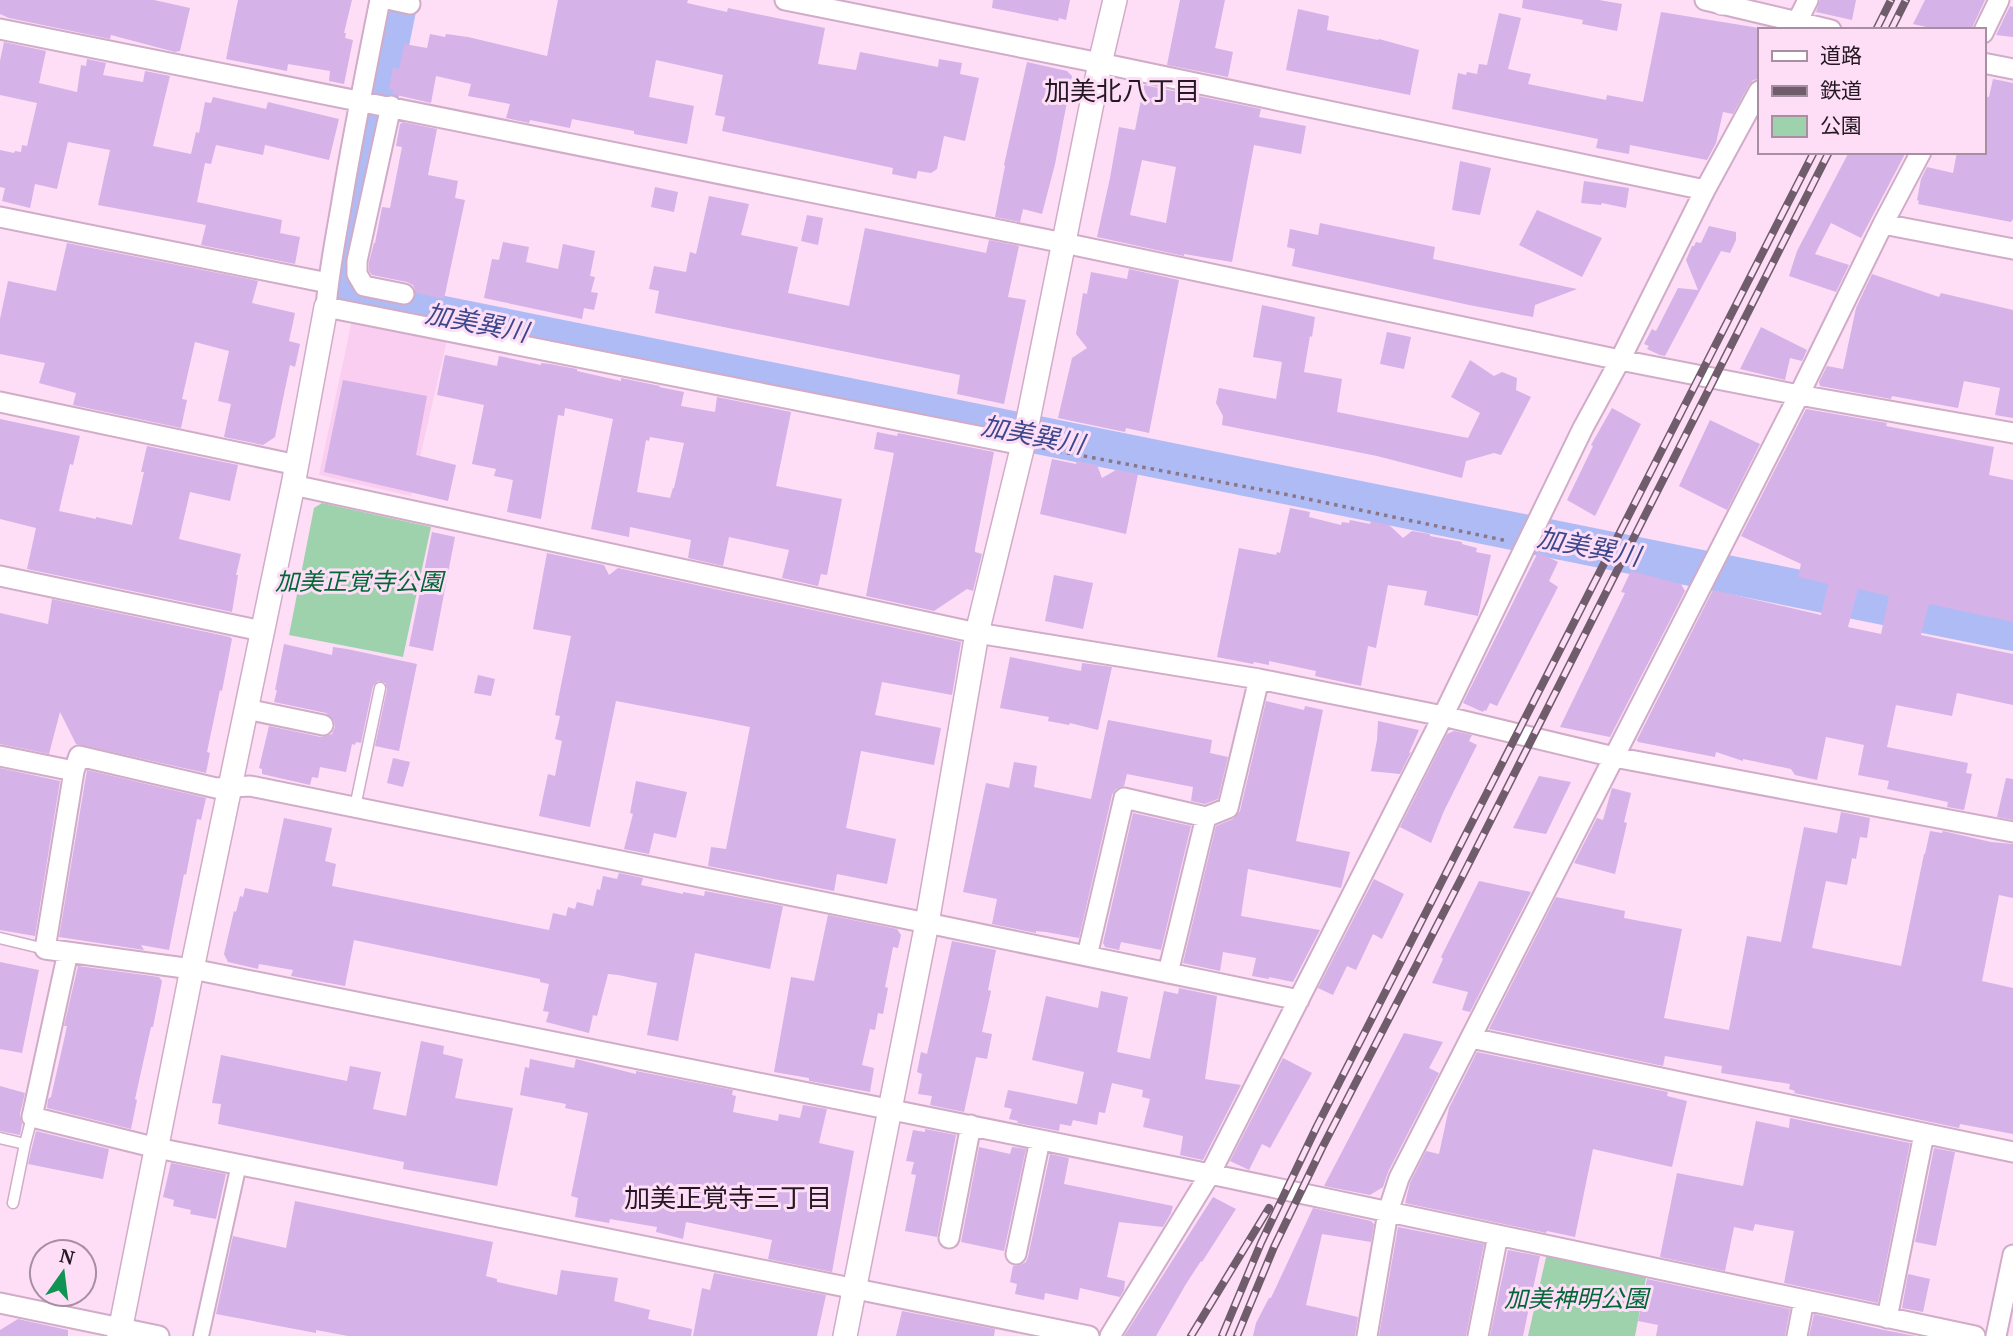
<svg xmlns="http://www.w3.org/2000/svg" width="2013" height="1336" font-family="'PT Serif','Noto Sans JP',serif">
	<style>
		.built { fill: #facef0 }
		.green { fill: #9dd2ad }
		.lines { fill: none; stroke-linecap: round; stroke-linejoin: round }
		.river { stroke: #aebbf5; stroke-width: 38 }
		.building { fill: #d5b2e7; fill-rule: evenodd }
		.service-casing { stroke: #d1acc8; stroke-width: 13 }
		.pedestrian-casing { stroke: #d1acc8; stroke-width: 18 }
		.minor-casing { stroke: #d1acc8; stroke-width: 23 }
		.tertiary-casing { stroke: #d1acc8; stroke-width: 26 }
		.path { stroke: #8b7586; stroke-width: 3.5; stroke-dasharray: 3.5 5; stroke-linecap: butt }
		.service { stroke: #fff; stroke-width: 10 }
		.pedestrian { stroke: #fff; stroke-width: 14 }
		.minor { stroke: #fff; stroke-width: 19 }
		.tertiary { stroke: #fff; stroke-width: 23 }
		.rail-casing { stroke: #705d6c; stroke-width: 8 }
		.rail { stroke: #fddef6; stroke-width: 5; stroke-dasharray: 16; stroke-linecap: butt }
		.labels { text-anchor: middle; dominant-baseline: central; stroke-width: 6; stroke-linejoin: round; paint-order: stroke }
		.park-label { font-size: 24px; font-style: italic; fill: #026737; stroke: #fddef6 }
		.neighbourhood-label { font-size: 26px; fill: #251822; stroke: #fddef6 }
		.water-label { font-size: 26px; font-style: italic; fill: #3d488c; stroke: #fddef6 }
	</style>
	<rect width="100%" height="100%" fill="#fddef6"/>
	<!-- built -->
	<path class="built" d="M352,320L447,340L411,496L319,475Z"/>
	<!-- green -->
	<path class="green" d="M322,503L431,527L403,657L289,635L314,508Z
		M1547,1253L1647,1273L1635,1336H1528Z"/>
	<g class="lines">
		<!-- river -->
		<path class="river" d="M399,0L342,280L354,297L2013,632"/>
	</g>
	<!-- building -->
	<path class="building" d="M0,0H154L190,8L180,51L175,52L111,35L110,39L9,18L0,14Z
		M238,0H352L344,33H346L345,38L353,40L344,84L329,81L330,71L288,64L287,71L226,59Z
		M558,0H688L687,3L727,12L728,8L825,28L818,64L856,70L860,52L938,67L939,59L962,63L960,74L979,78L965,141L944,136L937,169L931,173L918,171L916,179L892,174L893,168L722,131L725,117L715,115L723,75L656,60L649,97L694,106L687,144L634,134V131L572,119L570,128L530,120L529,123L506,118L510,104L468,96L471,84L436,76L431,103L392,94L393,90L389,89L393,67L399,69L404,44L427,48L430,34L445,37L446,34L468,37L547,56Z
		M993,0H1070L1066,20L1059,18L1058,21L992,8Z
		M1180,0H1225L1215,48L1233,52L1228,77L1167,65Z
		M1523,0H1599L1622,4L1617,31L1582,24L1583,20L1522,8Z
		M1820,0H1856L1852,20L1816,12Z
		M1925,0H1985L1971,30H1940L1913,24Z
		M2010,6L2013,7V37L1996,35Z
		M1298,9L1329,16L1327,30L1378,40L1379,39L1419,50L1410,95L1286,70Z
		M1661,12L1759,28V79L1753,80L1749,85L1733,114L1723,112L1716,143L1707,160L1630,145L1629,154L1596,148L1598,139L1452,109L1458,73L1466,75L1467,72L1477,74L1479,64L1487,65L1499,13L1521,18L1508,69L1531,74L1528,84L1606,100L1607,95L1643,102Z
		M4,42L46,51L39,83L77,92L81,65L86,66L87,59L106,63L103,75L143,82L145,71L170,76L153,146L191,154L196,132L199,133L205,102L211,103L213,97L266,109L268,102L339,119L329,160L265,145L263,155L216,145L211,164L205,163L197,202L282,220L280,233L300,237L295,264L201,245L206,225L98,205L110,150L68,142L57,189L35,184L30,208L2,201L5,188L0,187V150L14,153L15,151L21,152L22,145L27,146L37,103L0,95V61Z
		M1027,62L1067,71L1072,76L1055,164L1042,214L1023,209L1020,222L995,217L1005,166L1004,165Z
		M1993,79L2013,83V219L2011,222L1918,204L1919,201L1917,200L1921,179L1927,167L1953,173L1957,152H1983V96L1989,97Z
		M1144,85L1261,109L1259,117L1306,126L1301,154L1254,145L1232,262L1184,254V256L1097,237L1110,178L1119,127L1135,130ZM1142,160L1176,167L1166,223L1130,215Z
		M403,122L437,129L428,175L458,181L455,198L465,200L444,299L416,293L413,285L407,282L372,275L369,271V262L374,243H375L382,207L390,208L402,147L396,146L400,124Z
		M1849,152H1906L1861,238L1831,223L1815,254L1849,265L1836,292L1789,276L1797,251Z
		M1460,161L1491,168L1480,215L1452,210Z
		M1584,181L1629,188L1626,208L1602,203L1601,205L1581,203Z
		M655,187L678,192L674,212L651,207Z
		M709,196L749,204L741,235L798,247L788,293L849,306L865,228L986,253L989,240L1019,246L1008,297L1026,300L1004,404L957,394L960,375L655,313L659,291L649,289L654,266L686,272L690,252L696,254Z
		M1537,210L1602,238L1582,277L1519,245Z
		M807,215L823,218L818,245L801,241Z
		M1320,223L1435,247L1433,259L1577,289L1535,305L1533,317L1469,305L1292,266L1295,249L1287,247L1290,229L1318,235Z
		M1709,226L1736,232V240L1730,253L1721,251L1665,356L1660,355L1647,349L1649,346L1644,344L1652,329L1656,331L1678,288L1698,290L1686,260L1692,246H1694L1696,242L1701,243Z
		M503,242L529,247L526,262L558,269L563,244L595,251L590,276L595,277L591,292L598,293L594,310L584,308L582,319L484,298L492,259L499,260Z
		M67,243L258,281L252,303L295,313L289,341L300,344L295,367L290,365L275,437L263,445L224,437L231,404L218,401L229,351L195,342L182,399L187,400L181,428L73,405L76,393L39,383L45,363L0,354V319L8,281L56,291Z
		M1129,269L1179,280L1149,433L1126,428L1125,432L1058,418L1072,358L1087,348L1076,334L1083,293L1087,294L1091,272L1127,279Z
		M1872,274L1939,297L1941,293L2013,310V418L1995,415L2000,388L1964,381L1958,408L1892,396L1891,399L1820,386L1819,382L1827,366L1843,369L1856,308Z
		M1262,305L1315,317L1312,337L1310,336L1304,372L1342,379L1337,412L1468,438L1480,413L1451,397L1470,360L1494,376L1502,372L1517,378L1516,390L1531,397L1501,455L1494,453L1466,461L1462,478L1377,456L1222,425L1223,416L1216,403L1219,388L1276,399L1282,362L1253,357Z
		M1761,327L1807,350L1802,361L1790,358L1785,380L1740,369Z
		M1387,332L1411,337L1404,369L1380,364Z
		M445,355L497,366L499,356L541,365V363L550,364L577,369V371L621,381V378L660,386L659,387L684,392L681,406L715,412L717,397L791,412L776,486L842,499L827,575L821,574L818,586L782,578L789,550L729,537L723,566L688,558L691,540L630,527L629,537L591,529L613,419L565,408L564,416L558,415L541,519L507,512L513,480L494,476L496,469L472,464L484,405L437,395ZM650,437L684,443L674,488H673L670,498L637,492L646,440L649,441Z
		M343,380L427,396L416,455L456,465L448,501L324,472Z
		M1612,408L1641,424L1595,516L1567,500L1593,446L1591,445Z
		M1806,409L1887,423L1886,426L1994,447L1989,475L2013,480V622L1929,604L1921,635L2013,654V705L1957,693L1952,716L1896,705L1887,747L1968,763L1966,773L1972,774L1964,810L1947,807L1948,802L1887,789L1889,781L1858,775L1864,745L1826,737L1817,780L1795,775L1791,769L1743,759V761L1716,752L1715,757L1638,742L1637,740L1713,590L1821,615L1828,584L1798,577L1801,564L1741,536ZM1858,589L1889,596L1881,634L1848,627Z
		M0,419L80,436L73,465L70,464L59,511L96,519V517L132,525L144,472H141L147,446L238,465L230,501L190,492L179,539L241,554L236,575H238L232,612L27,569L36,528L0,519Z
		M1710,420L1760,444L1727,510L1679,486Z
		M877,432L897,436L898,433L994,452L975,549V552L982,554L973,591L967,589L934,611L866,596L894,453L874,449Z
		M1052,459L1076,464L1077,461L1097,465L1102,478L1116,470L1138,474L1126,534L1040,514Z
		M1290,508L1310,512L1309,517L1341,525L1342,522L1349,523L1350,520L1370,524L1371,521L1389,525L1403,538L1412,531L1430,534V536L1462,542V544L1477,548L1476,552L1491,555L1478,616L1424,605L1427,591L1388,585L1376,648L1368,646L1361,686L1315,676L1316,671L1269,661V665L1254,662L1253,664L1217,657L1239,548L1276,555L1277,552L1280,553Z
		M432,532L455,537L433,651L409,646Z
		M1538,552L1558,562L1549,581L1558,587L1497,706L1490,703L1486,711L1484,710L1483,712L1463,703Z
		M547,553L604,565L609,575L618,568L961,642L952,695L882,682L875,715L941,728L934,765L861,751L846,828L896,839L887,884L837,874L834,891L708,866L711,847L726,849L750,727L711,719L616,701L590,827L539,816L548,774L555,776L562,741L555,739L560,716L555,715L571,636L533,629Z
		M1631,571L1681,584L1685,591L1610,737L1560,727L1625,593L1621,592Z
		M1054,575L1093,583L1083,629L1045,621Z
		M52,599L230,637L232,639L222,691L220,690L207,752L210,753L206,773L76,744L60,712L49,754L0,744V613L48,624Z
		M284,644L332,655L333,647L347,649L417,664L399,751L375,746L387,689L385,683L378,681L373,686L361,743L356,742L355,745L352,744L346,772L320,767L318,778L312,777L310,785L262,774V769L259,768L269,726L321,737L332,734L335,727L334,721L326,713L274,702L277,690H275Z
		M1010,657L1081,671L1082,663L1112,667L1098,730L1070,723L1069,725L1048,721L1049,717L1000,708Z
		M478,675L495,679L491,696L474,693Z
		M1266,701L1304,710L1305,706L1323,710L1296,841L1350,852L1341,888L1248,869L1241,916L1320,930L1293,982L1269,977V979L1252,976L1256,958L1223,952L1220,971L1183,963L1216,826L1233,819L1240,811Z
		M1108,720L1212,740L1210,753L1228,757L1218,799L1205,804L1191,801L1193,787L1127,774L1124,786L1116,789L1112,795L1079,938L1046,932L1036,931V933L992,924L997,899L963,892L986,783L1009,788L1014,762L1037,766L1034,787L1091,799Z
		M1378,721L1419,730L1409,753L1411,752L1400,774L1369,771H1371L1377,740Z
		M1454,731L1472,735L1469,741L1477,745L1444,811L1431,843L1400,827L1447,734Z
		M393,758L410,762L403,787L387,783Z
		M0,768L60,781L35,936L0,930Z
		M87,770L206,798L201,820L197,819L186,875L184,874L169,950L141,945L144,950L59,937Z
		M1539,776L1571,782L1546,834L1513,828Z
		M2006,778L2013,779V820L1997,817Z
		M636,781L687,792L676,838L654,833L649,854L624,849L633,814L630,813Z
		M1612,788L1631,793L1624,822L1627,823L1615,874L1574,863L1597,818L1603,820Z
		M1841,812L1870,818L1867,838L1860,837L1856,859L1852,858L1847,885L1826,881L1812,948L1901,966L1924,854H1925L1930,831L1942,833L1943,831L1991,842L2013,844V898L1999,895L1982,981L2013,988V1134L1960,1124L1959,1128L1794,1093L1795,1091L1789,1089L1790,1084L1721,1073L1722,1066L1665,1056L1663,1066L1489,1029L1556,897L1625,911L1624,918L1682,929L1664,1018L1729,1030L1747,936L1781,942L1804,827L1837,833Z
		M1133,813L1191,826L1161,950L1121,942L1119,950L1105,947L1103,943Z
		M284,818L332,828L325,861L336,864L332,886L549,930L553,913L566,916L568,907L575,909L577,902L593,906L597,889L600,890L603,876L617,879L619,873L643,878L641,885L683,894V892L704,896L705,891L783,906L770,969L695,953L678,1041L647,1035L657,983L618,975L608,974L597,1016L593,1015L589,1033L546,1022L549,1012L543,1011L549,984L540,982V979L354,940L345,986L291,976L293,970L259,964L258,969L228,962L224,954L234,911L236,912L240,896L243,897L245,888L268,893Z
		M1374,879L1404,894L1382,939L1373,934L1356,970L1347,966L1333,995L1318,988Z
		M1479,881L1531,892L1470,1012L1462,1010L1468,992L1432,983L1443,959L1441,957Z
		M828,915L897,929L901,935L898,948L893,947L885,987L888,988L883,1014L878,1013L875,1030L870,1029L862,1065L874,1068L870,1092L809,1081V1078L774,1072L791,977L814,981Z
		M952,941L996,950L988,990L991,991L982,1032L992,1034L987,1059L976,1057L964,1112L930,1105L932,1096L918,1094L922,1074L917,1072L921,1052L927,1054Z
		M0,962L39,970L22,1053L0,1049Z
		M78,966L159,977L162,981L153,1027H151L135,1099L137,1100L131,1129L47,1108L48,1099L51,1097L64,1040L67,1026H64Z
		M1179,988L1217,996L1205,1079L1241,1085L1203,1160L1180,1155L1183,1136L1143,1127L1150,1099L1142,1097L1143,1090L1112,1083L1105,1113L1099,1112L1097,1125L1073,1120L1071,1126L1060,1124L1059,1131L1017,1123L1018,1121L1009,1119L1012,1109L1004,1107L1008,1090L1077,1104L1084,1072L1032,1060L1046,996L1098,1008L1101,991L1128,997L1117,1052L1150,1059L1164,991L1178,994Z
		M1404,1033L1443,1042L1429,1068L1439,1073L1388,1172L1383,1187L1370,1195L1324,1186Z
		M421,1041L444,1046L443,1054L463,1059L455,1098L513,1108L497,1186L403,1169L404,1162L218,1124L221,1104L212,1103L221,1055L347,1081L350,1066L381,1072L373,1109L406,1116Z
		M1477,1052L1668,1092L1667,1096L1687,1101L1672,1167L1593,1149L1575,1237L1547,1231L1546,1233L1405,1203L1410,1183L1426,1151L1439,1154L1449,1108Z
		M1283,1058L1312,1073L1270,1148L1262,1144L1249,1170L1247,1169L1230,1161Z
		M530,1059L574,1068L576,1059L636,1074V1071L733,1090L732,1095L736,1096L733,1112L778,1121L779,1114L800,1118L803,1105L827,1109L819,1143L854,1151L832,1272L768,1259L772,1240L686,1222L683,1239L656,1232L657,1227L610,1219L609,1223L575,1217L578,1198L571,1196L588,1113L565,1108L566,1104L520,1095L525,1067L529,1068Z
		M0,1086L25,1093L20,1114L22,1124L20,1135L0,1131Z
		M1790,1118L1910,1143L1878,1303L1784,1283L1794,1231L1755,1224L1753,1231L1734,1227L1725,1271L1660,1257L1677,1173L1743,1186L1756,1121L1789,1128Z
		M925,1129L956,1135L937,1237L905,1231L916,1175L911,1174L914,1162L906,1161L913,1130L925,1132Z
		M36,1131L109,1149L103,1179L28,1164Z
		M979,1147L1010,1154L1012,1147L1026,1149L1004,1251L961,1242Z
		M1934,1148L1955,1152L1936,1246L1915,1242Z
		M1050,1154L1069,1158L1064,1184L1173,1206L1171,1213L1163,1227L1119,1222L1107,1277L1125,1281L1124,1290L1120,1297L1080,1288L1078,1300L1045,1293L1044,1300L1015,1294L1017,1284L1010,1282L1013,1266L1020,1265L1026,1262L1028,1257Z
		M171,1163L226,1174L216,1219L190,1214L191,1210L173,1206L174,1200L163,1197Z
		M1213,1197L1236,1209L1202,1262L1201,1261L1186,1284L1156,1336H1124Z
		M295,1201L493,1242L486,1276L497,1279V1282L557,1295L561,1270L618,1278L614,1301L650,1310L648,1319L692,1329L691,1336H348L316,1330V1333L216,1314L233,1236L286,1248Z
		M1313,1208L1371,1221L1374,1224L1371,1242L1322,1234L1306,1305L1358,1317L1355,1336H1253L1256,1323L1269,1298H1271Z
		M1398,1227L1484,1244L1466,1336H1379Z
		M1508,1250L1540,1256L1523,1336H1490Z
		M714,1273L826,1295L817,1336H693L702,1288L710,1290Z
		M1908,1274L1930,1279L1923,1312L1902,1308Z
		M1647,1279L1790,1309L1785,1336H1656L1658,1325L1638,1321Z
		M902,1311L995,1329L994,1336H896Z
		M1814,1314L1884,1330L1916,1336H1809Z
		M18,1319L68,1330V1336H0V1330Z"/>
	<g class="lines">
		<!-- service casing -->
		<g class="service-casing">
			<path id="service" d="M355,807L380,688
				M0,938L45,949
				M0,1138L25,1144
				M13,1203L25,1144L32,1117"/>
		</g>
		<!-- pedestrian casing -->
		<g class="pedestrian-casing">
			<path id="pedestrian" d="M201,1336L239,1164"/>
		</g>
		<!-- minor casing -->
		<g class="minor-casing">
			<path id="minor" d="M380,0C367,65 354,130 343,195C337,232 329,269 326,307L1023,445
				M392,0L410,4
				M785,0L1100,63L1705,190
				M1705,0L1831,30
				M0,29L1064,243L1620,360L1799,395L2013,433
				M1793,30L1808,0
				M1983,33L1999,0
				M1983,63L2013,69
				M391,106L357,261V274L364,286L404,294
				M0,217L328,283
				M1883,224L2013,249
				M0,402L297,465
				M293,485L977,633L1259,679L1443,716L1614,757L2013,832
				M0,576L262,631
				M246,709L323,725
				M0,756L74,771
				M68,952L32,1117L157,1148L1089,1336
				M1087,956L1124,798L1206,817L1228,808L1259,679
				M1168,973L1206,817
				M1299,1000L927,923L250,786L216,788L79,756L74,771L45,949L192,969L1210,1174L1975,1336
				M1471,1038L2013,1152
				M949,1238L971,1125
				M1016,1254L1040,1140
				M0,1303L159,1336
				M1887,1318L1924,1134
				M1110,1336L1210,1174L1443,716L1583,428L1620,360L1705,190L1759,91
				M1367,1336L1388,1212L1399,1178L1799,395L1883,224L1921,152
				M1478,1336L1498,1235
				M1797,1336L1804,1300
				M1996,1336L2013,1255"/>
		</g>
		<!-- tertiary casing -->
		<g class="tertiary-casing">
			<path id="tertiary" d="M1722,3V0
				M119,1336L192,969L293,485L326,307
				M845,1336L927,923L977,633L1023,445L1100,63L1115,0"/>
		</g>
		<!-- path -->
		<path class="path" d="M1042,448L1289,495L1508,541"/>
		<!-- service -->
		<use href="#service" class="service"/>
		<!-- pedestrian -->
		<use href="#pedestrian" class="pedestrian"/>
		<!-- minor -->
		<use href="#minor" class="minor"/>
		<!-- tertiary -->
		<use href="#tertiary" class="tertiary"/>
		<!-- rail casing -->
		<g class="rail-casing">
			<path id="rail" d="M1876,30L1891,0
				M1891,30L1906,0
				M1191,1336L1269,1208
				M1222,1336L1261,1243L1317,1126L1814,152
				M1237,1336L1274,1247L1322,1148L1462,877L1829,152"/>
		</g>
		<!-- rail -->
		<use href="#rail" class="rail"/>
	</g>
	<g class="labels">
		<!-- park labels -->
		<g class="park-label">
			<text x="359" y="581">加美正覚寺公園</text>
			<text x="1576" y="1298">加美神明公園</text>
		</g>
		<!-- neighbourhood labels -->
		<g class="neighbourhood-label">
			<text x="1122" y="90">加美北八丁目</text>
			<text x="728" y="1197">加美正覚寺三丁目</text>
		</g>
		<!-- water labels -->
		<g class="water-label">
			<text transform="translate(477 322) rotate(11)">加美巽川</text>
			<text transform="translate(1033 434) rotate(11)">加美巽川</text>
			<text transform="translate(1589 546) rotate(11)">加美巽川</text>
		</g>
	</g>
	<!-- legend -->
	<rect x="1758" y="28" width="228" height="126" fill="#fddef6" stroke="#a78fa1" stroke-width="2"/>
	<rect x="1772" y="51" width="35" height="10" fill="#ffffff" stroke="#a78fa1" stroke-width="2"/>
	<text x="1820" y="63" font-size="21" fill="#251822">道路</text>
	<rect x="1772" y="86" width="35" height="10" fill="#705d6c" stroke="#a78fa1" stroke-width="2"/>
	<text x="1820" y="98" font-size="21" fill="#251822">鉄道</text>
	<rect x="1772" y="116" width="35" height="21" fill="#9dd2ad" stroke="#a78fa1" stroke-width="2"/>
	<text x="1820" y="133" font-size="21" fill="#251822">公園</text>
	<!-- north arrow -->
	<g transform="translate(63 1273) rotate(14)"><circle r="33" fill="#fddef6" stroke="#a78fa1" stroke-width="2"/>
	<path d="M0-5L12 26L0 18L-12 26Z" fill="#0f9453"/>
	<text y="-10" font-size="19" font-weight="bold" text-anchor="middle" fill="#251822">N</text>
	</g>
</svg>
